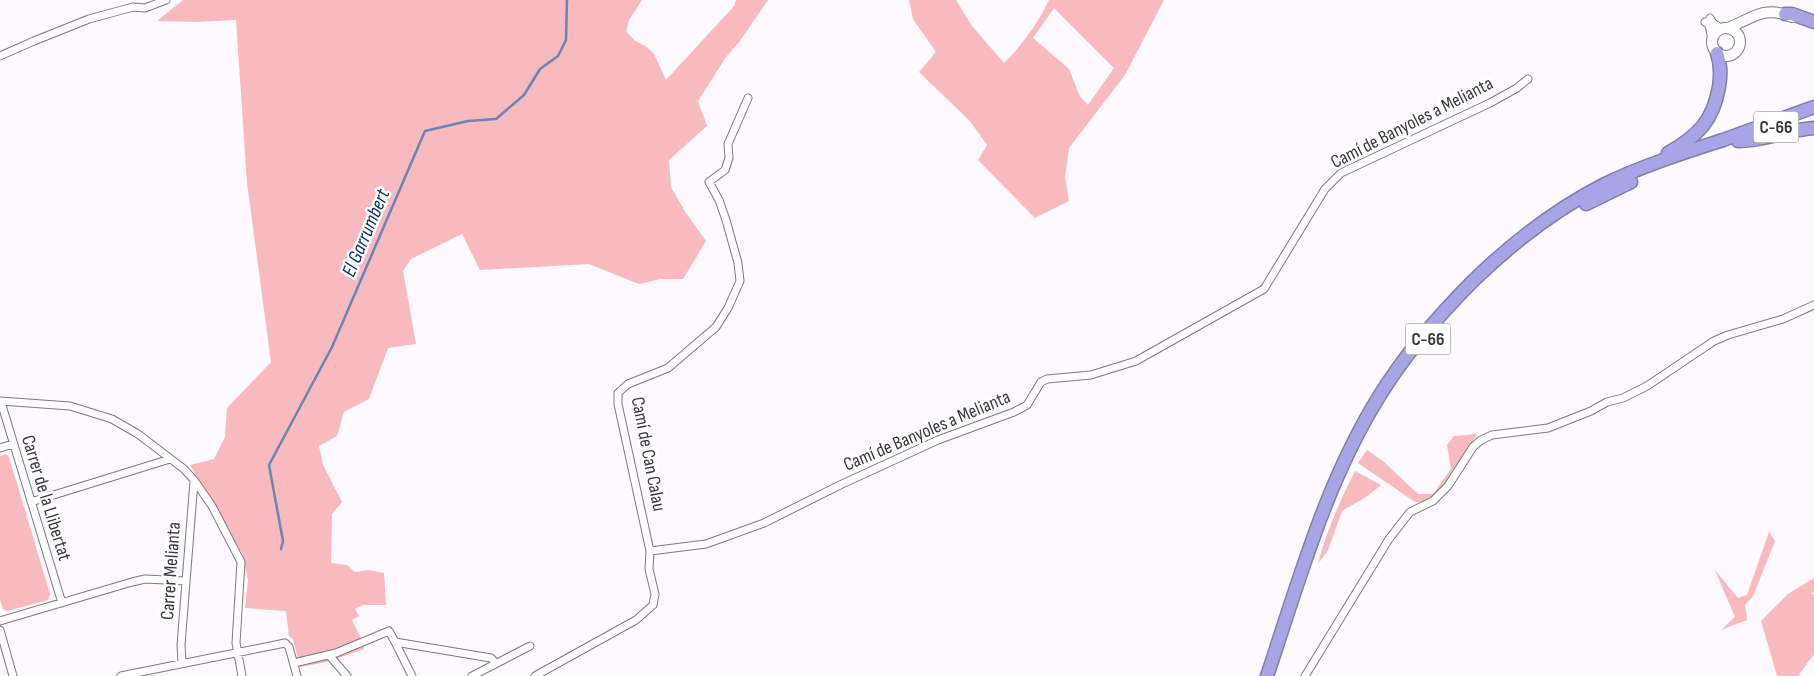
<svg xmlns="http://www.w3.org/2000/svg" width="1814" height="676" font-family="'Sofia Sans Condensed',sans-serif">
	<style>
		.green { fill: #f8b9bf; fill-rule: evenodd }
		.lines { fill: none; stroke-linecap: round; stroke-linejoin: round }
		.stream { stroke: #6885b4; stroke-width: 2.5 }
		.street-casing { stroke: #7e7881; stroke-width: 9 }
		.secondary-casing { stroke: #7e7881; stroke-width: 12 }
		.highway-casing { stroke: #827eaa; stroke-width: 15 }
		.street { stroke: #fff; stroke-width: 7 }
		.secondary { stroke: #fff; stroke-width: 10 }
		.highway { stroke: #a8a4e5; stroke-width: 12 }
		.labels { text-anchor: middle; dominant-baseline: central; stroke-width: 5; stroke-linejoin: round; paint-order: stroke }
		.shield { fill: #fff; stroke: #757476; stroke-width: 1 }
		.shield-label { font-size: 18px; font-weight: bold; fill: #3a383c }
		.street-label { font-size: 19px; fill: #3a383c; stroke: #fff }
		.water-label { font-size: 20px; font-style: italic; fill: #0a336c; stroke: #fff }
	</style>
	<rect width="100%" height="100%" fill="#fdf9ff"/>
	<!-- green -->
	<path class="green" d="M183,0H642L629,20L626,31L634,40L647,47L654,54L666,80L734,6L736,0H768L740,41L726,57L698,101L707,126L669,160L671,187L686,213L706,241L683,279H660L639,284L589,264L480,270L462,234L411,259L403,271L416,344L388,348L369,399L344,412L337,436L319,446L323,465L342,502L332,514L331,563L347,565L355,572L369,570L384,573L386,605H362L355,609L359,616L352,620L361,638L364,649L327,662L300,667L293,639L289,636L286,611L245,608L248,580L242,553L190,465L214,459L225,437L227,408L271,362L247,183L236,20L196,22L157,21Z
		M909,0H956L972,26L1004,63C1021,47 1039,21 1049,0H1164L1125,75L1069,148L1065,177L1069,201L1035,218L978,160L987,145L970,121L919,72L936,52L913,19ZM1054,8L1114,68L1088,105L1080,97L1069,69L1033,38Z
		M1477,434L1443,489L1428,502H1415L1358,463L1367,450L1383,461L1418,494H1433L1451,469L1447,445L1454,436Z
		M6,454L9,457L50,594L48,600L7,611L3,609L0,599V456Z
		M1355,471L1381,485L1366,497L1342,511L1328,550L1318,564C1326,532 1340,501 1355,471Z
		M1769,532L1775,541L1753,596L1745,605L1747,620L1721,630L1735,617L1715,570L1738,598L1747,595Z
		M1814,578V592L1811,594L1814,595V654L1798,676H1777L1761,621L1788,594Z"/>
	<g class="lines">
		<!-- stream -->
		<path class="stream" d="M281,549L283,541L269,465L332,347L425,131L468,121L496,119L524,95L540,69L558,56L566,40L567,0"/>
		<!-- street casing -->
		<g class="street-casing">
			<path id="street" d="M1710,18L1713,23L1722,29
				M1705,22L1709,25L1712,39
				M0,56L34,41L89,19L133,7L145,8L166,0
				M0,401L70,406L112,419L138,434L184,469L194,480L212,506L241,562L236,643L242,676
				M1,402L62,603
				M0,448L13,444
				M31,502L170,459
				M650,551L706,544L764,523L840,485L938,440L1014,412L1027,405L1041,382L1047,379L1091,375L1136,361L1264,289L1325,189L1341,173L1490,103L1517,88L1528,79
				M0,621L132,582L145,579L186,581
				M0,630L13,676
				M395,642L412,676
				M329,655L347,676
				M182,663L181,645L194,481
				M294,663L336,653L389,631L395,642L491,658L496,663
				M121,676L285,643L289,647L297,676
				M472,676L530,646
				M535,676L636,620L653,605L655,594L649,569L650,551L618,404V393L628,384L668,368L716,327L728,308L740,281L738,263L726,220L719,200L709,182L725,170L729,158L728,144L748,98
				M1305,676L1389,539L1410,512L1433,501L1448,486L1473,447L1481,440L1492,435L1548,428L1591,411L1607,402L1623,398L1647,386L1714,341L1728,335L1783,319L1814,305"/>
		</g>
		<!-- secondary casing -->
		<g class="secondary-casing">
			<path id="secondary" d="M1728,28C1753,18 1764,5 1792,17
				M1712 42a14 14 0 1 1 28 0a14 14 0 1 1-28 0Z"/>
		</g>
		<!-- highway casing -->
		<g class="highway-casing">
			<path id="highway" d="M1785,14H1792L1814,22
				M1738,141C1764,141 1788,130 1814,128
				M1668,153C1698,136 1713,121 1719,87C1721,74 1721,65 1717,53
				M1586,204L1631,182
				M1267,676C1299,581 1326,481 1380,395C1406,353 1438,316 1473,281C1512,243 1556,209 1605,184C1642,166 1683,153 1723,140C1753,129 1784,118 1814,107"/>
		</g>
		<!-- street -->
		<use href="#street" class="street"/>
		<!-- secondary -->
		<use href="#secondary" class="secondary"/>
		<!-- highway -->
		<use href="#highway" class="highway"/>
	</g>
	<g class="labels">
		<!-- shield labels -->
		<g class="shield">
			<rect x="1753.5" y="111.5" width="45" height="31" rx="4"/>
			<rect x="1405.5" y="323.5" width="45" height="31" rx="4"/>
		</g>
		<g class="shield-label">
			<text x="1776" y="127">C-66</text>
			<text x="1428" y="339">C-66</text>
		</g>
		<!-- street labels -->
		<g class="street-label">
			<text transform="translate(1412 123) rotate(-27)">Camí de Banyoles a Melianta</text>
			<text transform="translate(927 431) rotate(-23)">Camí de Banyoles a Melianta</text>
			<text transform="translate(648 454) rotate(79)">Camí de Can Calau</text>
			<text transform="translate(46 498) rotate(73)">Carrer de la Llibertat</text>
			<text transform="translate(171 571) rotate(-86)">Carrer Melianta</text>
		</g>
		<!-- water labels -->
		<g class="water-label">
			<text transform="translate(366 233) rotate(-67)">El Garrumbert</text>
		</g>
	</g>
</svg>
